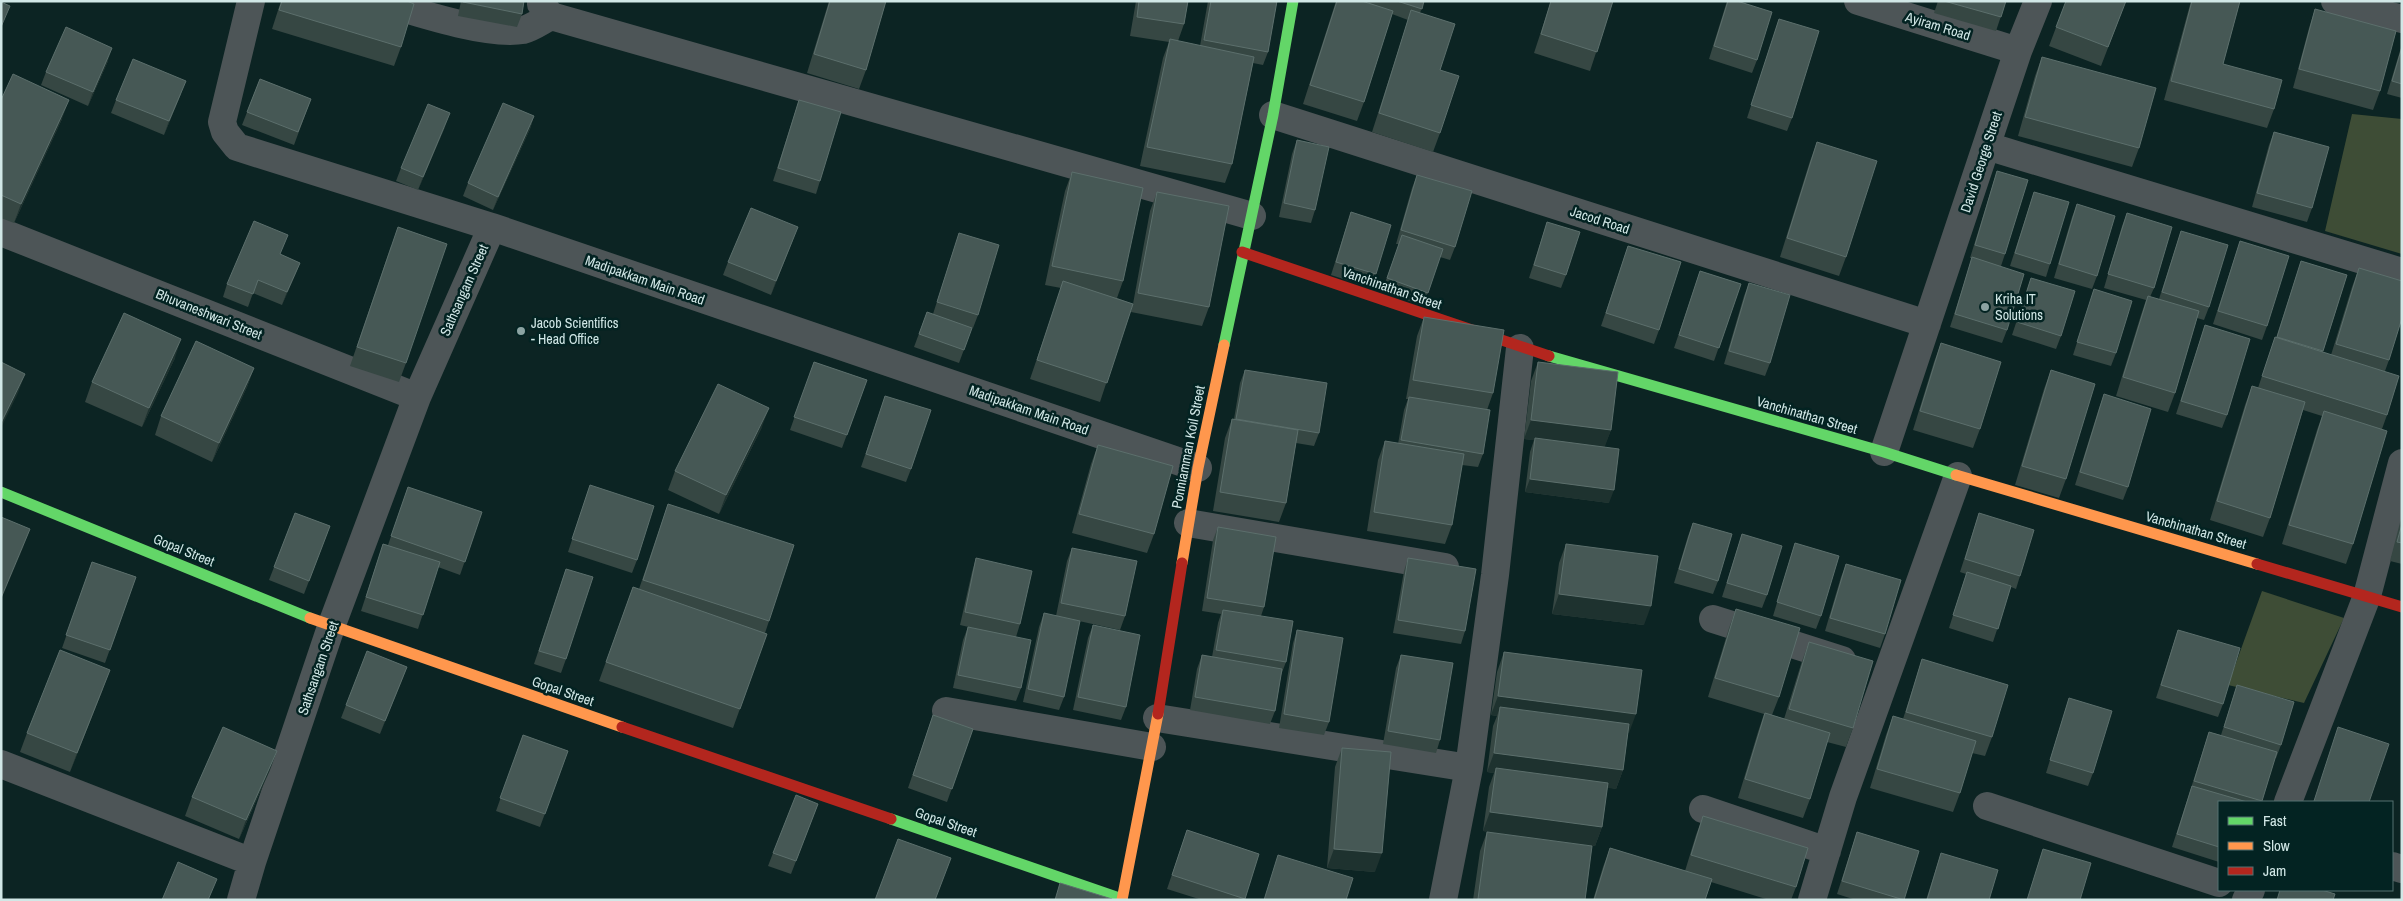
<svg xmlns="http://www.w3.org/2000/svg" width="2403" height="901" font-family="'Archivo Narrow',sans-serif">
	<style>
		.green { fill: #3e4d36 }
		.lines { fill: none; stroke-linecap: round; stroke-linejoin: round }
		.street { stroke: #4d5557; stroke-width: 28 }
		.fast { stroke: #63d668; stroke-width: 11 }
		.slow { stroke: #ff974d; stroke-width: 11 }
		.jam { stroke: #b3261e; stroke-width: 11 }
		.wall { fill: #364743 }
		.shaded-wall { fill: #1e322f }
		.building { fill: #465855; stroke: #5c6f6c }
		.poi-dot { fill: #8ca3a2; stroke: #032322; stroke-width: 2 }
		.labels { text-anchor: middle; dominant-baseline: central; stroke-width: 5; stroke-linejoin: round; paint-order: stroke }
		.street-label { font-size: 14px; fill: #d1e7e6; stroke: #032322 }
		.poi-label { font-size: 14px; fill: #d1e7e6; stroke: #032322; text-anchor: start }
	</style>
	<rect width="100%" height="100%" fill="#0c2423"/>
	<!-- green -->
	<path class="green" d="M2352,114L2402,119V254L2325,231Z
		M2262,591L2344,618L2304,703L2228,685Z"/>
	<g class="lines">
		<!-- street -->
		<path class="street" d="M251,1L222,122L225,132L237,147L492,227L1198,468
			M379,1C415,12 487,36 523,30C532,28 543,20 551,16
			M542,1L541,4L551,16L1252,216
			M1858,1L2018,51
			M2335,1L2402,19
			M1273,115L1927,324
			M1987,146L2402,272
			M1,232L417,397
			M1884,452L2018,51L2038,1
			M1188,523L1445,567
			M1713,619L1842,660
			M946,711L1152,747
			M1157,718L1469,768L1495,575L1520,348
			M1,764L252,862L331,627L417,397L492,227
			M2288,802L2367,596L2402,463
			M1987,806L2219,883
			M1703,809L1827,851
			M2392,866L2402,869
			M241,900L252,862
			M1443,900L1469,768
			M1812,900L1843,797L1958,476
			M2246,900L2251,890"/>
		<!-- fast -->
		<path class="fast" d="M1224,345L1273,115L1293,1
			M1549,356L1884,452L1956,475
			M1,492L310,618
			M891,819L1122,899"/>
		<!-- slow -->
		<path class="slow" d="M1956,475L2257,564
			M1182,563L1198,468L1224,345
			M310,618L622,727
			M1122,900L1158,714"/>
		<!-- jam -->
		<path class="jam" d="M1242,252L1549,356
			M2257,564L2402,607
			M1158,714L1182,563
			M622,727L891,819"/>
	</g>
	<!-- wall -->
	<path class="wall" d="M281,1H407L401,47L394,66L272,29Z
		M461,1H524L522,14L517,27L458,16Z
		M829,1H886L866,70L859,89L807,73Z
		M1136,1H1188L1184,24L1178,41L1200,46L1208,1H1277L1268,52L1263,65L1253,63L1232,164L1225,183L1140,166L1163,58L1169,42L1130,36Z
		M1336,1L1368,3L1369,1H1424L1420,13L1440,70V133L1433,152L1372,132L1408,20L1392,14L1364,102L1357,121L1303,104Z
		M1551,1H1613L1590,71L1534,53Z
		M1727,1L1757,60L1752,73L1709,59Z
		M1938,1H2006L1996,31L1934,13Z
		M2066,1H2126L2101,66L2049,46Z
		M2191,1H2240L2223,64L2274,109L2267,128L2164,100Z
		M2315,9L2380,91L2373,110L2293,88L2309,28Z
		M1779,19L1792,118L1787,131L1747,118Z
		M2402,44V98L2387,94Z
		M2042,57L2139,148L2132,167L2018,136L2035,76Z
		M108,61L88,106L41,85L46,72Z
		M260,79L311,99L294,145L242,125Z
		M181,94L164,135L111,113L116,100Z
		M1,100L62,119L14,223L1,218Z
		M799,100L820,181L816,194L773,181Z
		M534,116L530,129L493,210L463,196L468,183Z
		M445,127L418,190L396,181L401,168Z
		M2274,132L2312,208L2307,222L2252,207L2269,145Z
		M1297,140L1315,210L1311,223L1279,217L1292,154Z
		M1817,142L1846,257L1839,276L1780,257L1810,161Z
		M1997,171L2005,254L2001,266L2007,330L2002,343L1950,327L1972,258H1970Z
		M1072,172L1123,281L1117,298L1133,304L1150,211L1157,192L1209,307L1202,326L1131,312L1132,305L1100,402L1030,379L1061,288L1045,285L1065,191Z
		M1417,175L1455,247L1450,260L1440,257L1423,306L1382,291L1399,244H1396L1412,188Z
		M2034,192L2050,264L2046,277L2010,266Z
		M2077,204L2097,276L2092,289L2054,278L2072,217Z
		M1351,212L1376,274L1371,288L1331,275Z
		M2127,213L2154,288L2150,297L2159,299L2181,231L2209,307L2204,320L2197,318L2175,393L2168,412L2116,396L2141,315L2146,300L2104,288L2122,226Z
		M1547,222L1566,275L1561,288L1529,278Z
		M959,233L978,315L973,328H972L959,363L914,347L927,312L933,314Z
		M793,240L771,295L723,275L728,262Z
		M2240,241L2267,326L2262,340L2213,324Z
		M391,246L406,363L399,382L350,366Z
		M1628,246L1659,330L1654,344L1601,326Z
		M280,254L300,263L282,305L253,293L248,307L223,297L227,284Z
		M2301,261L2347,275L2323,352L2331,355L2352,287L2359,268L2389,360L2385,371L2387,415L2382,429L2353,544L2346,564L2282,544L2317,430L2322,416L2303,410L2270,518L2263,537L2210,520L2245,405L2252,386L2258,388L2275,337L2276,338Z
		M1700,271L1741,284L1714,361L1674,348Z
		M2031,278L2061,336L2056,349L2012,335Z
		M1749,283L1770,363L1765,376L1724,364L1744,296Z
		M2094,289L2116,353L2111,366L2073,355Z
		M1424,317L1493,393L1487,410L1483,454L1478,467L1462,465L1452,525L1445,544L1367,531L1378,460L1385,441L1398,444L1404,410L1408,399H1406L1417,336Z
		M2205,325L2227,415L2222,428L2176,414Z
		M1941,343L1980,429L1973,448L1913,430L1934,362Z
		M175,358L142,427L85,402L92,382Z
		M814,362L867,380L842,448L790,430Z
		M1538,362L1611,430L1604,447L1609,503L1525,492L1530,452L1534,440L1524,439L1531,381Z
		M254,368L247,387L212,462L155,435L161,416Z
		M1245,370L1319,433L1314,446L1296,443L1286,503L1279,522L1213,511L1225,438L1232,419H1234L1240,383Z
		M2051,370L2066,479L2059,498L2015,485L2044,389Z
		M2104,394L2128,487L2123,500L2075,485L2099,408Z
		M885,396L911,469L906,482L861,467Z
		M762,427L719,514L668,490L675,471Z
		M1098,445L1154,534L1147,553L1072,533L1091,464Z
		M590,485L637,560L632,573L568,552Z
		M408,487L482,512L460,575L438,567L418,629L361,611L383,544L388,545Z
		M668,504L769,621L765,633L767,634L733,728L599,681L633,587L639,589Z
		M295,513L330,526L304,594L269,580Z
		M1979,513L2020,576L2016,589L2011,587L1993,642L1949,628L1966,574L1960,572Z
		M2402,515V564L2390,561Z
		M1693,523L1718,581L1713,594L1674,583L1688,536Z
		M1218,527L1264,607L1261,616L1286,662L1281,675L1275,711L1270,724L1190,710L1197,669L1202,655L1212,657L1218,623L1221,614L1202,611L1213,540Z
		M1742,534L1767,595L1762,608L1722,597Z
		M1795,543L1821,616L1816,629L1773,616Z
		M1566,544L1644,625L1552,614L1559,563Z
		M1072,548L1125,616L1120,630L1056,616L1067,561Z
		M976,558L1020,624L1016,637L1021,688L1016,701L953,688L963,640L968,627L990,632L960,625L972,572Z
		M1408,558L1465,631L1461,644L1393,633L1404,571Z
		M92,562L136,577L105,663L62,648Z
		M1846,564L1885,634L1880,648L1825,631L1841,577Z
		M566,569V659L561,673L534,664Z
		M1736,609L1779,697L1772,715L1784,719L1802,661L1809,642L1853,728L1846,747L1827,742L1810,799L1803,818L1738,798L1758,732L1764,714L1708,697L1729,628Z
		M1044,613L1064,697L1059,710L1023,702L1039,627Z
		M1093,625L1126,707L1121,720L1073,710L1088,638Z
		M1297,630L1329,722L1324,735L1279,728L1293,643Z
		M2178,630L2223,704L2218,717L2156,698Z
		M1504,652L1629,733H1628L1623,770L1616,789L1607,787L1602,827L1595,846L1483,831L1489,787L1494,773L1487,772L1493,726L1497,716L1491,715L1497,672Z
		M1401,655L1440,740L1436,753L1383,744L1396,668Z
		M1922,659L1992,737L1985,756L1972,753L1960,793L1953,812L1870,788L1886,735L1893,716L1903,719L1916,678Z
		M407,667L380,734L341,718L346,705Z
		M2237,685L2281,745L2276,758H2275L2261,802H2219V862L2172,847L2209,732L2221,735Z
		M103,689L70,772L20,752L27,733Z
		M2069,698L2093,773L2088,786L2046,773Z
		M933,715L973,729L947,802L908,788Z
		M523,735L568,751L540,827L496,811Z
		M1342,748L1375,872L1327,868L1335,767Z
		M270,770L239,839L185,816L192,797Z
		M818,804L791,874L768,866L773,853Z
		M1703,816L1796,887L1791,900H1769L1711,882L1705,900H1593L1603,867L1610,848L1685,871L1696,835Z
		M1187,830L1259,854L1244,900H1202L1167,889Z
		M1487,832L1585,900H1473L1480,851Z
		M1857,832L1904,900H1856L1837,894Z
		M2043,849L2080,900H2027Z
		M1941,853L1989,900H1926Z"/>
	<!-- shaded-wall -->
	<path class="shaded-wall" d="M112,48L108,61L88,106L93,92Z
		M186,81L181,94L164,135L169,121Z
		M69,100L62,119L14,223L21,204Z
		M450,113L445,127L418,190L423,177Z
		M534,116L530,129L493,210L498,197Z
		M798,227L793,240L771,295L776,281Z
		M300,263L295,276L282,305L287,292Z
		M181,339L175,358L142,427L149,408Z
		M254,368L247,387L212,462L219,443Z
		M25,374L18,393L1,428V423Z
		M769,408L762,427L719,514L726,495Z
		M1531,420L1611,430L1604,449L1524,439Z
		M1530,479L1614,490L1609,503L1525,492Z
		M30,529L23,548L1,600V598Z
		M1559,594L1651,606L1644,625L1552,614Z
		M407,667L402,681L380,734L385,721Z
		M110,670L103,689L70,772L77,753Z
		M1498,696L1636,714L1629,733L1499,716L1500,707L1497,716L1491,715Z
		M277,751L270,770L239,839L246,820Z
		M1494,753L1623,770L1616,789L1495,773L1496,768L1494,773L1487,772Z
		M1490,812L1602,827L1595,846L1483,831Z
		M1334,849L1382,853L1375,872L1327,868Z"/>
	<!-- building -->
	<path class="building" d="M282,1H407L414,4L401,47L279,10Z
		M463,1H524L522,14L463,2Z
		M830,1H886L866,70L814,54Z
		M1139,1H1188L1184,24L1137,17Z
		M1211,1H1277L1268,52L1204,40Z
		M1337,1H1362L1393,11L1364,102L1310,85Z
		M1397,1H1424L1422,9Z
		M1551,1H1613L1597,52L1541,34Z
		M1728,1H1737L1772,12L1757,60L1714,46Z
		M1944,1H2006L2001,17Z
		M2066,1H2126L2108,47L2056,27Z
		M2192,1H2240L2223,64L2282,80L2274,109L2171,81Z
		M1,2L10,6L1,27Z
		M2315,9L2396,31L2380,91L2299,69Z
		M1411,10L1455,24L1440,70L1459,76L1440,133L1379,113Z
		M1779,19L1819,31L1792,118L1751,105Z
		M66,27L112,48L93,92L46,72Z
		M1170,39L1254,57L1232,164L1147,147Z
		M2402,47V84L2392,81Z
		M2042,57L2156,88L2139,148L2025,117Z
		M133,59L186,81L169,121L116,100Z
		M13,74L69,100L21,204L1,195V100Z
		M260,79L311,99L298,132L247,112Z
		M799,100L841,112L820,181L778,168Z
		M503,103L534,116L498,197L468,183Z
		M428,104L450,113L423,177L401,168Z
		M2274,132L2329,147L2312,208L2257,193Z
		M1297,140L1329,147L1315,210L1284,203Z
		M1817,142L1877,161L1846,257L1787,238Z
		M1997,171L2028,180L2005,254L1975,245Z
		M1072,172L1143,188L1123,281L1052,266Z
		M1417,175L1472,191L1455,247L1401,230Z
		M1157,192L1229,206L1209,307L1138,293Z
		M2034,192L2069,202L2050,264L2015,253Z
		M2077,204L2115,216L2097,276L2059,264Z
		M751,208L798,227L776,281L728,262Z
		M1351,212L1391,225L1376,274L1336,262Z
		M2127,213L2172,227L2154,288L2108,274Z
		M254,221L288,235L280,254L300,263L287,292L258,280L253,294L227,284Z
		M1547,222L1580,232L1566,275L1534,265Z
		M398,227L447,244L406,363L357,347Z
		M2181,231L2228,245L2209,307L2162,292Z
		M959,233L999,245L978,315L937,302Z
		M1402,235L1443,249L1428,293L1387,278Z
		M2240,241L2289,256L2267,326L2218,311Z
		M1628,246L1681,262L1659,330L1606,313Z
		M1972,257L2024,274L2007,330L1955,314Z
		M2301,261L2347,275L2323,351L2277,337Z
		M2359,268L2402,281V318L2389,360L2336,344Z
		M1700,271L1741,284L1719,348L1679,335Z
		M2031,278L2075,291L2061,336L2017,322Z
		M1063,281L1133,304L1107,383L1037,360Z
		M1749,283L1790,295L1770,363L1729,351Z
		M2094,289L2132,301L2116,353L2077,342Z
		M2148,296L2199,311L2175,393L2123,377Z
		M927,312L972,328L964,350L919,334Z
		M124,313L181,339L149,408L92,382Z
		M1424,317L1504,330L1493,393L1413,380Z
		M2205,325L2250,339L2227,415L2181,401Z
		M2275,337L2399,376L2387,415L2262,376Z
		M196,341L254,368L219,443L161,416Z
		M1941,343L2001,362L1980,429L1920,411Z
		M1,362L25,374L1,423Z
		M814,362L867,380L847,435L794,417Z
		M1538,362L1618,372L1611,430L1531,420Z
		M1245,370L1327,383L1319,433L1236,419Z
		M2051,370L2095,384L2066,479L2022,466Z
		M718,384L769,408L726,495L675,471Z
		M2252,386L2305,402L2270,518L2217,501Z
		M2104,394L2151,409L2128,487L2080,472Z
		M885,396L931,410L911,469L866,454Z
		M1409,397L1490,410L1483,454L1401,440Z
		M2324,411L2387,431L2353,544L2289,525Z
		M1232,419L1298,430L1286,503L1220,492Z
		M1535,438L1619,449L1614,490L1530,479Z
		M1385,441L1464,454L1452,525L1374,512Z
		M1098,445L1173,466L1154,534L1079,514Z
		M590,485L654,506L637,560L572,539Z
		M408,487L482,512L465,562L391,536Z
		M668,504L794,545L769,621L643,580Z
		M295,513L330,526L309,581L274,567Z
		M1979,513L2034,530L2020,576L1965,559Z
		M1,517L30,529L1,598Z
		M1693,523L1732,534L1718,581L1679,569Z
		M2402,524V543L2397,542Z
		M1218,527L1276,537L1264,607L1207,598Z
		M1742,534L1782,546L1767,595L1727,583Z
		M1795,543L1839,556L1821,616L1777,602Z
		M383,544L440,562L423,615L366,597Z
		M1566,544L1658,556L1651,606L1559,594Z
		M1072,548L1137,561L1125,616L1061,603Z
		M976,558L1032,571L1020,624L965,612Z
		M1408,558L1476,569L1465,631L1398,620Z
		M92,562L136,577L110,650L66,635Z
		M1846,564L1901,580L1885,634L1830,618Z
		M566,569L593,577L566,659L539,651Z
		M1967,572L2011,586L1998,629L1953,615Z
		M633,587L767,634L740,709L606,662Z
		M1736,609L1800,628L1779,697L1715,678Z
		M1223,610L1293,621L1286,662L1216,650Z
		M1044,613L1080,621L1064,697L1028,689Z
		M1093,625L1140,635L1126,707L1078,697Z
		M968,627L1031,640L1021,688L958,675Z
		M1297,630L1343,638L1329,722L1284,714Z
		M2178,630L2240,648L2223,704L2161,685Z
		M1809,642L1873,661L1853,728L1789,709Z
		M60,650L110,670L77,753L27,733Z
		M367,651L407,667L385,721L346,705Z
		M1504,652L1642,670L1636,714L1498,696Z
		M1202,655L1282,669L1275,711L1195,697Z
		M1401,655L1453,663L1440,740L1388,731Z
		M1922,659L2008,685L1992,737L1906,712Z
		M2237,685L2294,702L2281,745L2224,727Z
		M2069,698L2112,711L2093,773L2050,760Z
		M1500,707L1629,724L1623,770L1494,753Z
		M1765,713L1830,733L1810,799L1745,779Z
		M933,715L973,729L952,789L913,775Z
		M1893,716L1976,741L1960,793L1877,769Z
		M223,727L277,751L246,820L192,797Z
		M2338,727L2389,744L2369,802H2318L2314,801Z
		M2209,732L2277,752L2262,801L2194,781Z
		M523,735L568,751L545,814L500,798Z
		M1342,748L1391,752L1382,853L1334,849Z
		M1496,768L1608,783L1602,827L1490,812Z
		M2192,786L2247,802H2219V847L2177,834Z
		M796,795L818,804L796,861L773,853Z
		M1703,816L1808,848L1796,887L1691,855Z
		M1187,830L1259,854L1245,899L1172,875Z
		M1487,832L1592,846L1585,900H1486L1478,899Z
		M1857,832L1919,851L1904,900L1842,881Z
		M898,839L951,858L935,900H875Z
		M1610,848L1712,879L1705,900H1594Z
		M2043,849L2091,863L2080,900H2027Z
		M1941,853L1998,870L1989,900H1927Z
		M1278,855L1353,878L1346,900H1264Z
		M178,862L217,879L208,900H162Z
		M1060,883L1112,899L1055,900Z
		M2280,890H2322L2335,894L2333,900H2277Z"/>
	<!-- markers -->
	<g class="poi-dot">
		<circle cx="1985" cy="307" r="5"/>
		<circle cx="521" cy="331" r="5"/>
	</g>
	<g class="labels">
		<!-- street labels -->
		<g class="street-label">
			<text transform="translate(1938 26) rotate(17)">Ayiram Road</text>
			<text transform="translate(1981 162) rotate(-72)">David George Street</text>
			<text transform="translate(1600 220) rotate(18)">Jacod Road</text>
			<text transform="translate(645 280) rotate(19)">Madipakkam Main Road</text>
			<text transform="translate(1392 288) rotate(19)">Vanchinathan Street</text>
			<text transform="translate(464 290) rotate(-66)">Sathsangam Street</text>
			<text transform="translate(209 314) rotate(22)">Bhuvaneshwari Street</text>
			<text transform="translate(1029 410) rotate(19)">Madipakkam Main Road</text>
			<text transform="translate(1807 415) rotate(16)">Vanchinathan Street</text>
			<text transform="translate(1188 447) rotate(-79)">Ponniamman Koil Street</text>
			<text transform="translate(2196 530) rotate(16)">Vanchinathan Street</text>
			<text transform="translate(184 550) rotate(22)">Gopal Street</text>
			<text transform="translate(318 668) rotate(-71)">Sathsangam Street</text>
			<text transform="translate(563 691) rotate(19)">Gopal Street</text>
			<text transform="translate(946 822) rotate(19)">Gopal Street</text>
		</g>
		<!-- poi labels -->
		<g class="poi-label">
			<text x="1995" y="299">Kriha IT<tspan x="1995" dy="16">Solutions</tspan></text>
			<text x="531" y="323">Jacob Scientifics<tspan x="531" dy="16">- Head Office</tspan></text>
		</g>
	</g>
	<!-- border -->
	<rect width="2403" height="901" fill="none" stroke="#d1e7e6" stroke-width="5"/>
	<!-- legend -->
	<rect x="2218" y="801" width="175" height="90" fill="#032322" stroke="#557170"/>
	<rect x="2228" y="817" width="25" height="8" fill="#63d668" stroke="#557170"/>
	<text x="2263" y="826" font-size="15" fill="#d1e7e6">Fast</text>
	<rect x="2228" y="842" width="25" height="8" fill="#ff974d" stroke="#557170"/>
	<text x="2263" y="851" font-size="15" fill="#d1e7e6">Slow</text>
	<rect x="2228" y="867" width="25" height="8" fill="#b3261e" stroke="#557170"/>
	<text x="2263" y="876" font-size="15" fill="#d1e7e6">Jam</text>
</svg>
